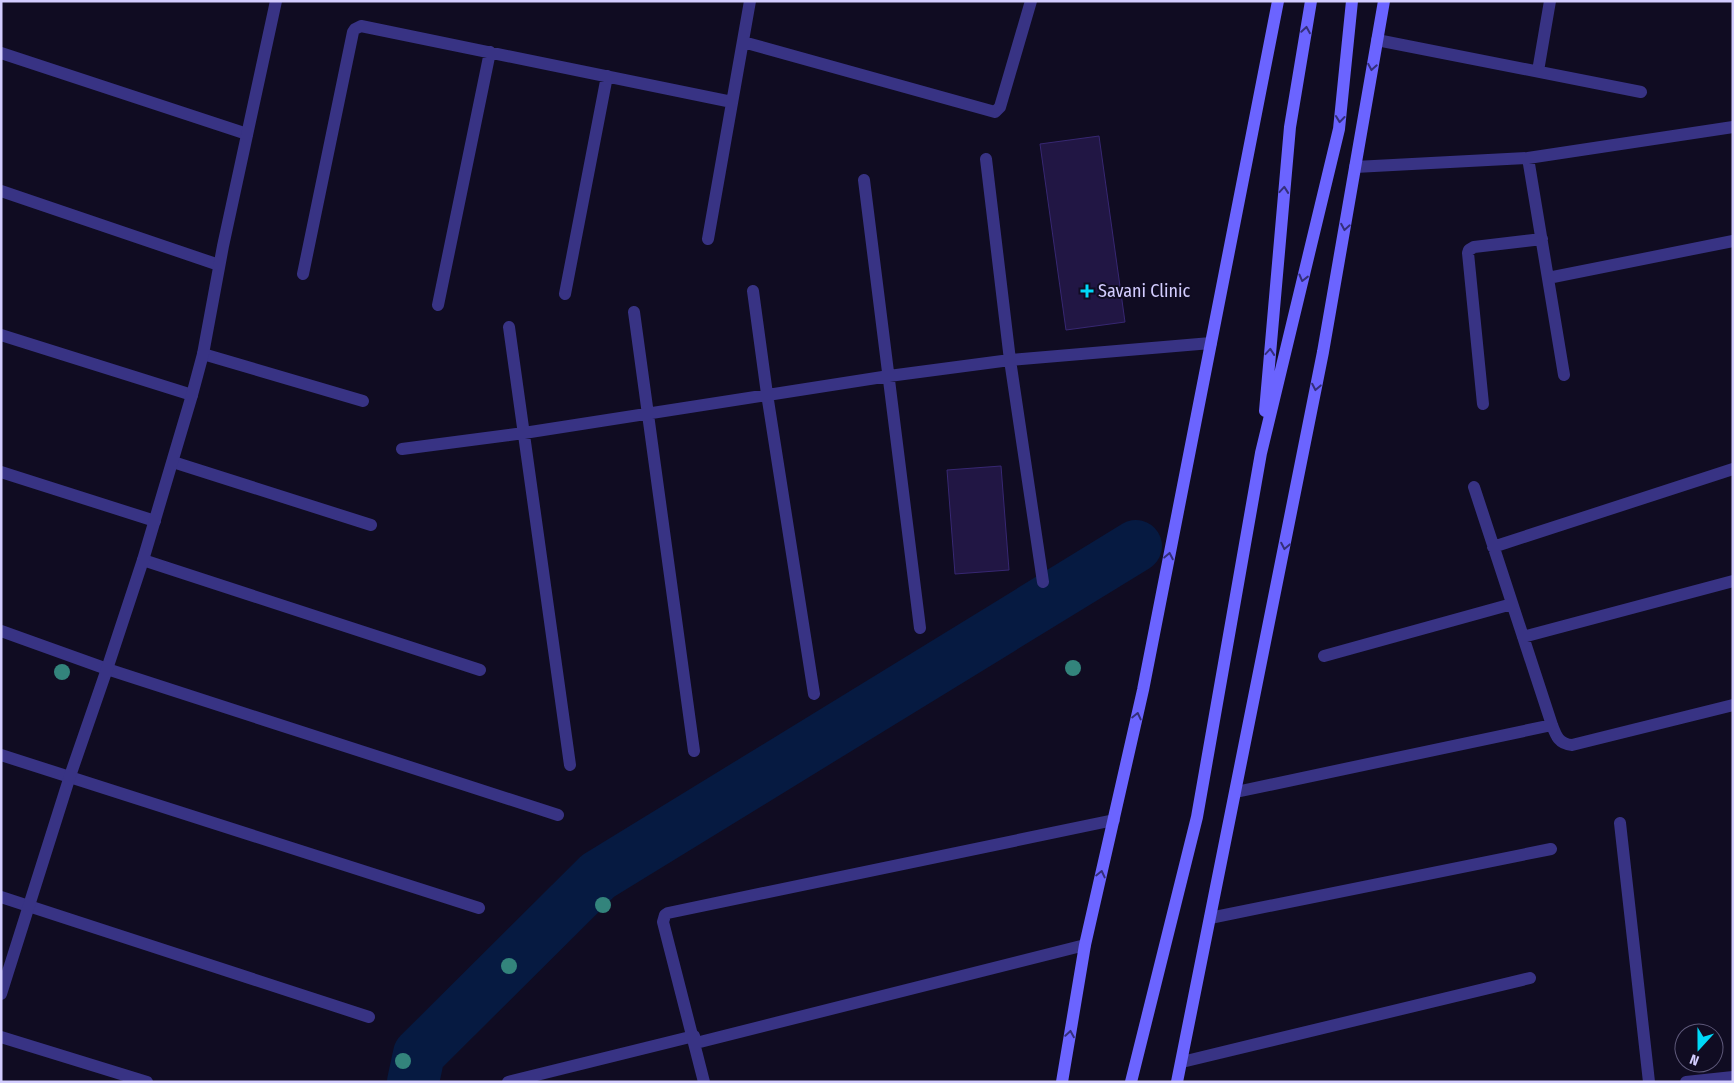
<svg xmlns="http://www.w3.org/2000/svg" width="1734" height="1083" font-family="'Fira Sans Condensed',sans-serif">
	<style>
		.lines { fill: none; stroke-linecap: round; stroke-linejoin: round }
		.river { stroke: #061a41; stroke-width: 52 }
		.building { fill: #211644; stroke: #372772 }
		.minor { stroke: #383384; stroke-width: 12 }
		.tertiary { stroke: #383384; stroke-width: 12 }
		.secondary { stroke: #6b64ff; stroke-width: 12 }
		.tree { fill: #33847c }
		.oneway { stroke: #342f7a }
		.poi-dot { fill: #00d9f8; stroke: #100c22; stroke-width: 2 }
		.labels { text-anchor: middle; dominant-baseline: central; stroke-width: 4; stroke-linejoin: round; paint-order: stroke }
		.poi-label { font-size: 18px; fill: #d3cdff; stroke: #100c22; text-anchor: start }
	</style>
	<rect width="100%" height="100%" fill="#100c22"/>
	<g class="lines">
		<!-- river -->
		<path class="river" d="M413,1082L419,1054L598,876L1136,546"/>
	</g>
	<!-- building -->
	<path class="building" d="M1099,136L1125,322L1066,330L1040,144Z
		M1001,466L1009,570L955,574L947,470Z"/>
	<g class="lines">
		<!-- minor -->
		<path class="minor" d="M1377,40L1641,92
			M743,42L995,112L1000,107L1031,1
			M1,53L247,134
			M1538,71L1550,1
			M1528,158L1564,375
			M986,159L1010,360L1043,582
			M1355,167L1528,158L1733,127
			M864,180L920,628
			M1,191L219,265
			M708,239L750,1
			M303,274L353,32L355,29L361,26L732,102
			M1548,278L1733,241
			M753,291L767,394L814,694
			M565,294L607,76
			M438,305L490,52
			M634,312L694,751
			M509,327L570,765
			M1,335L192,395
			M203,354L363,401
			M1483,404L1468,253L1469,250L1474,247L1542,239
			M402,449L524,433L889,376L1010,360L1211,343
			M173,462L371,525
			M1,472L155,521
			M1474,487L1552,725C1556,736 1559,744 1572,745L1733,705
			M1493,547L1733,469
			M143,560L480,670
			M1,631L107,669L558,815
			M1523,637L1733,581
			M1324,656L1512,604
			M1,755L479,908
			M1236,792L1552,725
			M1620,823L1649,1082
			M1,897L369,1017
			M1210,918L1551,849
			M1,1037L147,1082
			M696,1043L1085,945
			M1182,1062L1530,978
			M508,1082L694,1036
			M704,1082L663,922L665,915L668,913L1114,820
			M1686,1082L1733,1077"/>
		<!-- tertiary -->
		<path class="tertiary" d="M1,994L70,776L107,669L143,560L192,395L203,354L223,246L276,1"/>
		<!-- secondary -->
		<path class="secondary" d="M1265,411L1290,127L1311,1
			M1062,1082L1085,945L1143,690L1278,1
			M1131,1082L1197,817L1261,453L1339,129L1352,1
			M1177,1082L1323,352L1384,1"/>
	</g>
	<!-- trees -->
	<g class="tree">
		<circle cx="1073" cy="668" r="8"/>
		<circle cx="62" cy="672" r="8"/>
		<circle cx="603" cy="905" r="8"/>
		<circle cx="509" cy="966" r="8"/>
		<circle cx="403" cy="1061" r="8"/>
	</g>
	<!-- one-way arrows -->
	<defs><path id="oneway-chevron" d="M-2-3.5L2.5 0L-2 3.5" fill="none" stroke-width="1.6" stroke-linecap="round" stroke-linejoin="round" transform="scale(1.25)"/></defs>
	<g class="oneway">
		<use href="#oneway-chevron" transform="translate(1306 30) rotate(-81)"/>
		<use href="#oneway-chevron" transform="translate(1372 67) rotate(100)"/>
		<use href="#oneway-chevron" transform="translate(1340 119) rotate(96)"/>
		<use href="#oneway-chevron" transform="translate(1284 190) rotate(-85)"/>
		<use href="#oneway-chevron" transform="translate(1345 227) rotate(100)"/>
		<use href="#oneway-chevron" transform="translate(1303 278) rotate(104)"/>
		<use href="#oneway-chevron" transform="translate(1270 352) rotate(-85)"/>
		<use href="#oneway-chevron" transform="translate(1316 387) rotate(101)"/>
		<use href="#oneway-chevron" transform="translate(1285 546) rotate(101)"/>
		<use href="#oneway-chevron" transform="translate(1169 556) rotate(-79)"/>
		<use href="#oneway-chevron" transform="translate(1137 716) rotate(-77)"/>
		<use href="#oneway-chevron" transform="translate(1101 874) rotate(-77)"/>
		<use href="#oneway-chevron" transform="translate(1070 1034) rotate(-81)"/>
	</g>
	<!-- markers -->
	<path class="poi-dot" d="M1084.5 283.5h5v5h5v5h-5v5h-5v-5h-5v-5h5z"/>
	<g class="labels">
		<!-- poi labels -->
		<g class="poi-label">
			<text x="1098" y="291">Savani Clinic</text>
		</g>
	</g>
	<!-- border -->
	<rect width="1734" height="1083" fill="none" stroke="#d3cdff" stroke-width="5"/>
	<!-- north arrow -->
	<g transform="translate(1699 1048) rotate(201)"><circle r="24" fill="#100c22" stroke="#5e597a"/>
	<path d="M0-4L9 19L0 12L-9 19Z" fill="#00d9f8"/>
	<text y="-8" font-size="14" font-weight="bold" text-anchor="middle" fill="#d3cdff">N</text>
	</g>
</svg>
